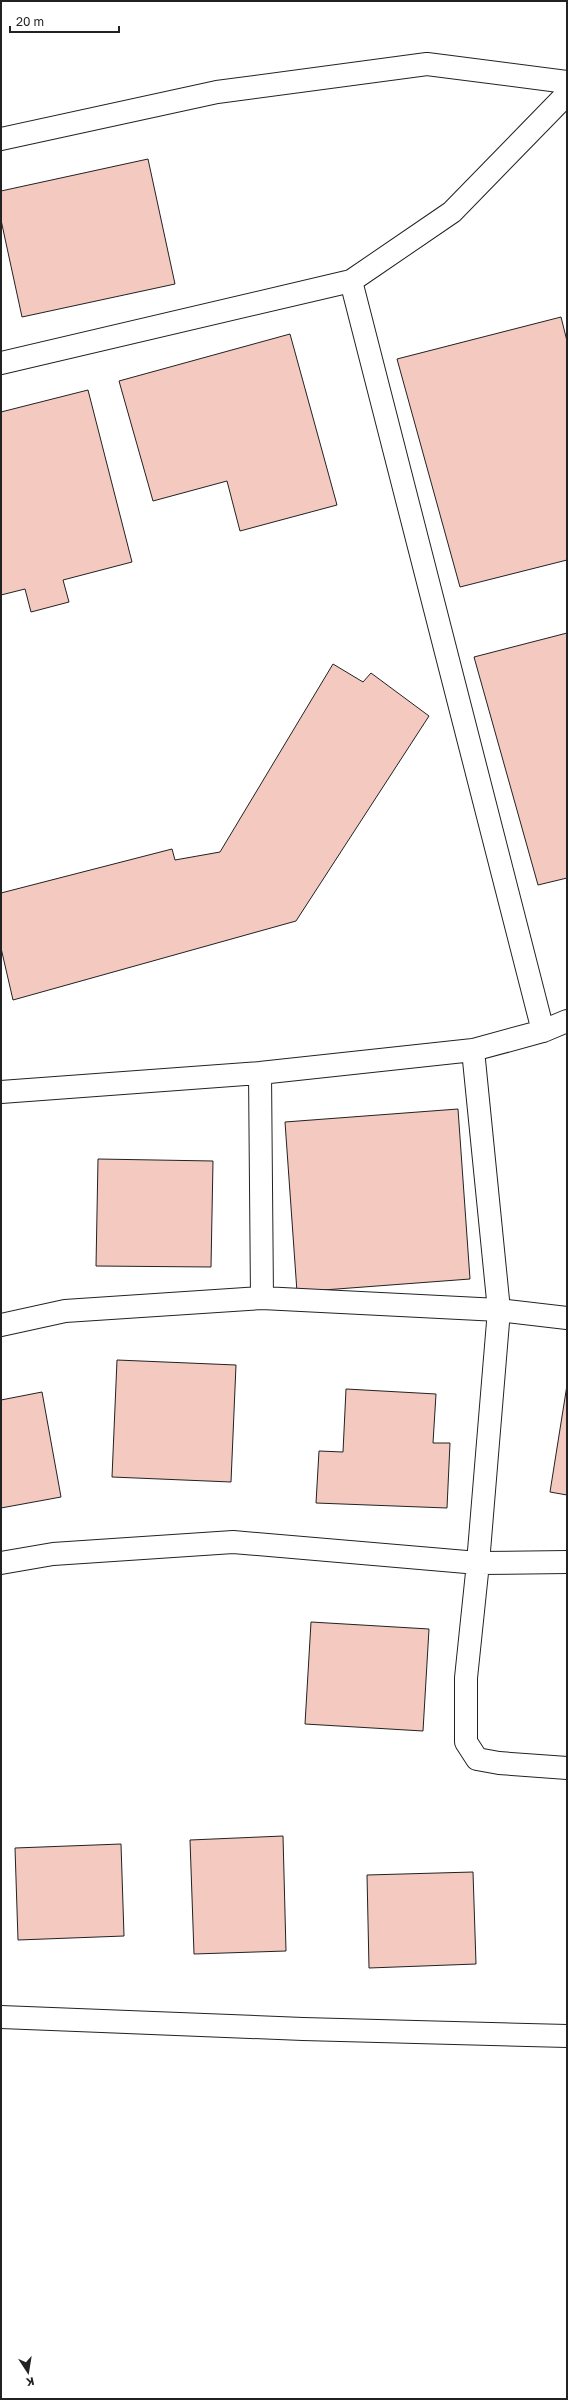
<svg xmlns="http://www.w3.org/2000/svg" width="568" height="2400" font-family="'Golos Text',sans-serif">
	<style>
		.building { fill: #f3c9c0; stroke: #222 }
		.lines { fill: none; stroke-linecap: round; stroke-linejoin: round }
		.street-casing { stroke: #222; stroke-width: 24 }
		.street { stroke: #fff; stroke-width: 22 }
	</style>
	<rect width="100%" height="100%" fill="#fff"/>
	<!-- building -->
	<path class="building" d="M148,159L175,284L22,317L1,220V191Z
		M561,317L567,341V560L460,587L397,359Z
		M290,334L337,505L240,531L227,481L153,501L119,381Z
		M88,390L132,562L63,580L69,602L31,612L25,589L1,595V412Z
		M567,633V878L538,885L474,657Z
		M333,664L363,682L371,673L429,716L296,921L13,1000L1,948V893L172,849L175,860L220,852Z
		M458,1109L470,1279L297,1292L285,1122Z
		M98,1159L213,1161L211,1267L96,1266Z
		M117,1360L236,1365L231,1482L112,1477Z
		M567,1385V1495L550,1492Z
		M346,1389L436,1394L433,1443H450L447,1508L316,1503L319,1451L343,1452Z
		M42,1392L61,1497L1,1508V1400Z
		M311,1622L429,1629L423,1731L305,1724Z
		M283,1836L286,1951L194,1954L190,1840Z
		M121,1844L124,1936L18,1940L15,1848Z
		M473,1872L476,1964L369,1968L367,1875Z"/>
	<g class="lines">
		<!-- street casing -->
		<g class="street-casing">
			<path id="street" d="M1,139L217,92L427,64L567,82
				M351,281L543,1031
				M1,363L351,281L452,212L567,94
				M473,1050L499,1310L478,1563L466,1678V1742L477,1759L499,1763L567,1768
				M260,1073L262,1298
				M1,1092L260,1073L473,1050L543,1031L567,1021
				M1,1325L65,1311L262,1298L499,1310L567,1318
				M1,1563L53,1554L233,1542L478,1563L567,1562
				M1,2017L303,2029L567,2036"/>
		</g>
		<!-- street -->
		<use href="#street" class="street"/>
	</g>
	<!-- border -->
	<rect width="568" height="2400" fill="none" stroke="#222222" stroke-width="4"/>
	<!-- north arrow -->
	<g transform="translate(28 2372) rotate(168)" stroke="#ffffff" stroke-width="3" paint-order="stroke">
	<path d="M0-3L7 15L0 10L-7 15Z" fill="#222222"/>
	<text y="-6" font-size="11" font-weight="bold" text-anchor="middle" fill="#222222">K</text>
	</g>
	<!-- scale -->
	<path d="M10 26v6h109v-6" fill="none" stroke="#222222" stroke-width="2"/>
	<text x="16" y="26" font-size="12" fill="#222222" stroke="#ffffff" stroke-width="3" paint-order="stroke">20 m</text>
</svg>
